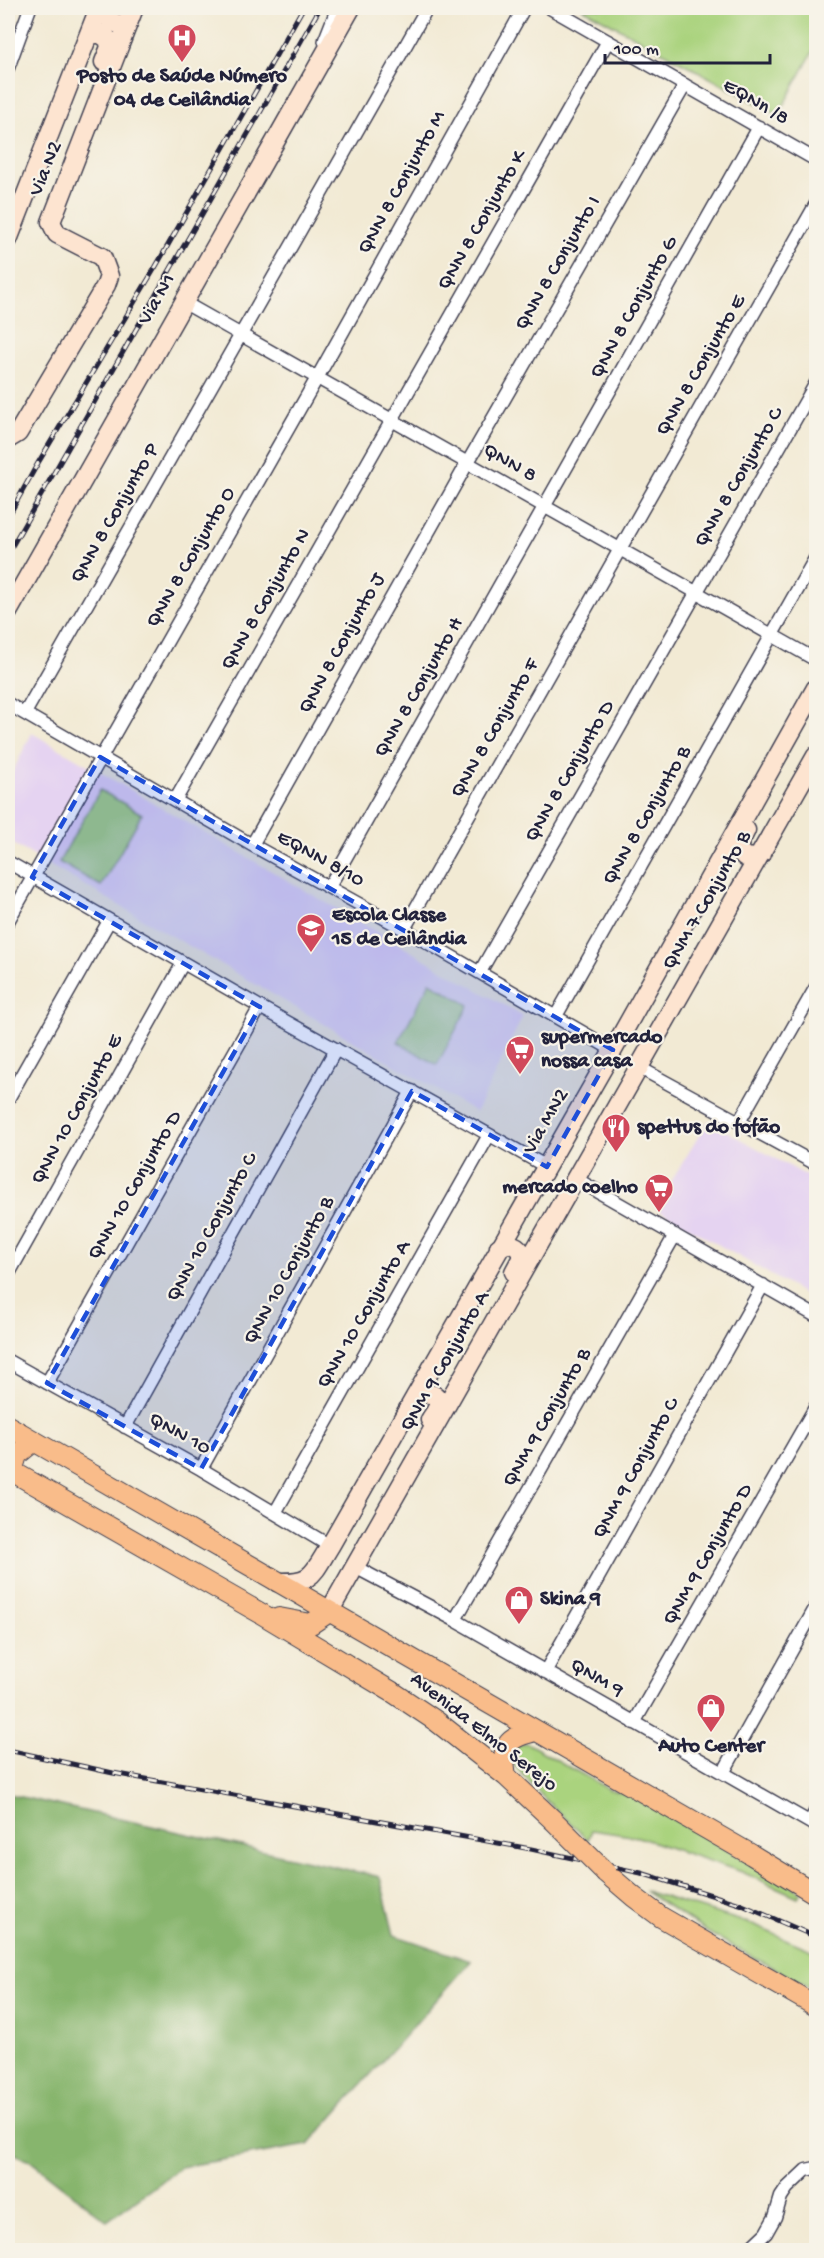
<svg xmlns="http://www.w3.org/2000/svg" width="824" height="2258" font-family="'Gochi Hand',sans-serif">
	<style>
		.built { fill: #e5d3f1 }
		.green { fill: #aad37e; stroke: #667a5c; stroke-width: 1.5 }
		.forest { fill: #87b56d; stroke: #546c54; stroke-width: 1.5 }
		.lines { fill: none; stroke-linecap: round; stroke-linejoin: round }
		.minor-casing { stroke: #414052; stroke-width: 15 }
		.tertiary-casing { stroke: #414052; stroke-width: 18 }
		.secondary-casing { stroke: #414052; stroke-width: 21 }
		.primary-casing { stroke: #414052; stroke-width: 22 }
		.minor { stroke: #fff; stroke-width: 12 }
		.tertiary { stroke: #fff; stroke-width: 15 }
		.secondary { stroke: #fde4d0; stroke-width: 18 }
		.primary { stroke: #f9bc8a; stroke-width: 20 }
		.rail-casing { stroke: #22223b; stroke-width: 5 }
		.rail { stroke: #f7f3e8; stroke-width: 3; stroke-dasharray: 9; stroke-linecap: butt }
		.primary-bridge-casing { stroke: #414052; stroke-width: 22; stroke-linecap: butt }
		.primary-bridge { stroke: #f9bc8a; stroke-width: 20 }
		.marked { fill: #1d4ed8; fill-opacity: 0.2; stroke: #1d4ed8; stroke-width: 4.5; stroke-dasharray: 12 8; stroke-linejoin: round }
		.labels { text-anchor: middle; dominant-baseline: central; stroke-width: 4.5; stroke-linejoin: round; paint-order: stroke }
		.poi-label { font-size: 21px; font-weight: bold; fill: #22223b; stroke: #f7f3e8; text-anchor: start }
		.street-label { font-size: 21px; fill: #22223b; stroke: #f7f3e8 }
	</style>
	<rect width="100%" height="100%" fill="#f7f3e8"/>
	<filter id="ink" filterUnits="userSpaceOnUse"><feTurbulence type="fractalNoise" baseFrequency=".0167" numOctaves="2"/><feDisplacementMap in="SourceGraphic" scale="12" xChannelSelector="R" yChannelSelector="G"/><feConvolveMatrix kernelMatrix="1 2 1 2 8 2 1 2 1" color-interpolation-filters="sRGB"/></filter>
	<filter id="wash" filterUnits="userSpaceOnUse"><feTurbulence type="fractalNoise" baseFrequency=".008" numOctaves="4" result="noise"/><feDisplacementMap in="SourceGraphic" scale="24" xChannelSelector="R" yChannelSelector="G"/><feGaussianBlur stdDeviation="1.35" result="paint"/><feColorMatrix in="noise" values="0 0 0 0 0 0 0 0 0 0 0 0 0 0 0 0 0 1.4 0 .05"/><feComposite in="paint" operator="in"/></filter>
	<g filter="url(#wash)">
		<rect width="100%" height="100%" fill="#f2ead4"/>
		<!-- built -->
		<path class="built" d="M32,733L523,1016L476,1112L8,841V781Z
			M708,1121L816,1181V1301L655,1208Z"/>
		<!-- green -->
		<path class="green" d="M582,8H816V46L778,115Z
			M100,790L142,814L101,886L59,862Z
			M430,982L469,1005L437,1065L398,1042Z
			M527,1743L608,1789L633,1796L801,1892L798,1897L742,1872L638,1837L592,1830L588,1840L543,1797L514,1765L512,1761L514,1746Z
			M645,1891L748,1923L816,1952V1991L707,1932Z"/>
		<!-- forest -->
		<path class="forest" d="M8,1794L380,1877L394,1935L471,1961L308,2145L181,2167L107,2221L29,2160L8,2151Z"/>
	</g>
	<g filter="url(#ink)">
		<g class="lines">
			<!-- minor casing -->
			<g class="minor-casing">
				<path id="minor" d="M550,8L816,160
					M8,68L30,8
					M183,302L816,660
					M8,704L252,845L404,929L613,1050
					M25,713L427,8
					M176,799L608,41
					M252,845L468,462L685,85
					M8,862L260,1007L547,1167
					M329,887L759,127
					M8,921L317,378L524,8
					M404,929L816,204
					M480,972L816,383
					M556,1016L816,557
					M640,1068L816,1164
					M8,1099L109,921
					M739,1122L816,987
					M576,1179L816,1316
					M8,1275L183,963
					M8,1361L201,1469L330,1546
					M47,1383L260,1007
					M125,1427L336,1049
					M201,1469L412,1091
					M275,1513L489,1135
					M355,1567L455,1620L816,1826
					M455,1620L675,1235
					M545,1672L763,1285
					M634,1723L816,1406
					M723,1773L816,1607
					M810,1822L816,1810
					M748,2250L766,2233L775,2217L781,2197L787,2188L806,2170L816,2168"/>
			</g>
			<!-- tertiary casing -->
			<g class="tertiary-casing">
				<path id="tertiary" d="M326,41L339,8"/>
			</g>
			<!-- secondary casing -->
			<g class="secondary-casing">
				<path id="secondary" d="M107,8C105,22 118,27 129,21
					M88,36L99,33L108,39L110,47L104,62
					M8,240L99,8
					M8,439L18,433L106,285L109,276L102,257L57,234L51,222L134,8
					M8,612L351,8
					M746,830L738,846L739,851L745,857L755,858L761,854
					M499,1247C509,1241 518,1245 523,1255L514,1272
					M415,1397C424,1392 443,1391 437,1408C436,1412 432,1416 430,1420
					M277,1582C313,1583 312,1575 330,1546L613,1050L816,688
					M329,1612L816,756"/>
			</g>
			<!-- primary casing -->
			<g class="primary-casing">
				<path id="primary" d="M8,1426L752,1855L816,1894
					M8,1469L262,1614L394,1693L436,1721L506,1776L553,1820
					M12,1472L17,1455L34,1441
					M279,1618L311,1624L329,1612
					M506,1776C501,1746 505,1738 536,1731
					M606,1873L634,1897L661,1917L816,2006"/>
			</g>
			<!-- minor -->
			<use href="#minor" class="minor"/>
			<!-- tertiary -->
			<use href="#tertiary" class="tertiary"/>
			<!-- secondary -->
			<use href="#secondary" class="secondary"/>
			<!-- primary -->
			<use href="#primary" class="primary"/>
			<!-- rail casing -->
			<g class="rail-casing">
				<path id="rail" d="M8,517L38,463L155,268L303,8
					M8,553L320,8
					M8,1750L113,1773L531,1849L641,1873L740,1904L816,1937"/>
			</g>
			<!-- rail -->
			<use href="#rail" class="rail"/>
			<!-- primary-bridge casing -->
			<g class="primary-bridge-casing">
				<path id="primary-bridge" d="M553,1820L606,1873"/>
			</g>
			<!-- primary-bridge -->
			<use href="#primary-bridge" class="primary-bridge"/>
		</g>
	</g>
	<!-- marked area -->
	<path class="marked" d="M100,757L613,1050L547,1167L412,1091L201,1469L47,1383L260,1007L32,877Z"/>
	<!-- icons -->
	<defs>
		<g id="hospital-pin" transform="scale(1.5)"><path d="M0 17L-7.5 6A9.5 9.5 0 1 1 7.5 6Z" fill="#d1495b" stroke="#f7f3e8"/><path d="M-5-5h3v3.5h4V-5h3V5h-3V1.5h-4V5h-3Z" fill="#fff"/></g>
		<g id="school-pin" transform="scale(1.5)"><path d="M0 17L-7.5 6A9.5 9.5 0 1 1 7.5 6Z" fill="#d1495b" stroke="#f7f3e8"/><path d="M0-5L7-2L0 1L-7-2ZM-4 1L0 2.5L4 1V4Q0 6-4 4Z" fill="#fff"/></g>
		<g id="supermarket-pin" transform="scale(1.5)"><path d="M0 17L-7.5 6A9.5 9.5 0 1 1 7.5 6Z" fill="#d1495b" stroke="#f7f3e8"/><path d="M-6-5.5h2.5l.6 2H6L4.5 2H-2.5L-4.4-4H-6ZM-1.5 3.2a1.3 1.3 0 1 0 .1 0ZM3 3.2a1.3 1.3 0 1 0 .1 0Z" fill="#fff"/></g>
		<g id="restaurant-pin" transform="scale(1.5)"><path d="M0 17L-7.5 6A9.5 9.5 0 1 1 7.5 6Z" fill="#d1495b" stroke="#f7f3e8"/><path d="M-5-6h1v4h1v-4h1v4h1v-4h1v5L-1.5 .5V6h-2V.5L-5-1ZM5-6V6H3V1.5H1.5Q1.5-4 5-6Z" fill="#fff"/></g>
		<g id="shop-pin" transform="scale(1.5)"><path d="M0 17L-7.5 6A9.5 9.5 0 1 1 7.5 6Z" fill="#d1495b" stroke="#f7f3e8"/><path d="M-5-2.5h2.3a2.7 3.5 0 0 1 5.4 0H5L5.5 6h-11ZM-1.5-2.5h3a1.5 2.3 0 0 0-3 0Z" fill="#fff"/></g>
	</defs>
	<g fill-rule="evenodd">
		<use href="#hospital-pin" x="182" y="38"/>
		<use href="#school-pin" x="311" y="928"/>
		<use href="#supermarket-pin" x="520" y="1050"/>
		<use href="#restaurant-pin" x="616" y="1128"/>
		<use href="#supermarket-pin" x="659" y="1188"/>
		<use href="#shop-pin" x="519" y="1600"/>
		<use href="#shop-pin" x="711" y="1708"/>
	</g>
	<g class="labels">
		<!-- poi labels -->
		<g class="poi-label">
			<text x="182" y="77" text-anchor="middle">Posto de Saúde Número<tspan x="182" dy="24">04 de Ceilândia</tspan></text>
			<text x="332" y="916">Escola Classe<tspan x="332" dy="24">15 de Ceilândia</tspan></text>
			<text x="541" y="1038">supermercado<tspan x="541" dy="24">nossa casa</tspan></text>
			<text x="637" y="1128">spettus do fofão</text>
			<text x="638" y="1188" text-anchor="end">mercado coelho</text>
			<text x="540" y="1600">Skina 9</text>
			<text x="711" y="1747" text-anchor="middle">Auto Center</text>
		</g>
		<!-- street labels -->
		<g class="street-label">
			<text transform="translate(755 103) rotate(30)">EQNn /8</text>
			<text transform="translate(47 169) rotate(-68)">Via N2</text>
			<text transform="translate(403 183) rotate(-61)">QNN 8 Conjunto M</text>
			<text transform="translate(483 221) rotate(-60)">QNN 8 Conjunto K</text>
			<text transform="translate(559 264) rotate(-60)">QNN 8 Conjunto I</text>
			<text transform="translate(158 300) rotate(-60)">Via N1</text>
			<text transform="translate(635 308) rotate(-61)">QNN 8 Conjunto G</text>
			<text transform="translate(702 366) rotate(-60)">QNN 8 Conjunto E</text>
			<text transform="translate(509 464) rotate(30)">QNN 8</text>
			<text transform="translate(740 478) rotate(-60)">QNN 8 Conjunto C</text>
			<text transform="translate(116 514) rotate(-60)">QNN 8 Conjunto P</text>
			<text transform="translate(192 558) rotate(-60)">QNN 8 Conjunto O</text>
			<text transform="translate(267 600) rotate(-60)">QNN 8 Conjunto N</text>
			<text transform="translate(343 644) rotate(-61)">QNN 8 Conjunto J</text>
			<text transform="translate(420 688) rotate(-60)">QNN 8 Conjunto H</text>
			<text transform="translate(496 729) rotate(-60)">QNN 8 Conjunto F</text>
			<text transform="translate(571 772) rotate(-60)">QNN 8 Conjunto D</text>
			<text transform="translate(648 816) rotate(-60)">QNN 8 Conjunto B</text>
			<text transform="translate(320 860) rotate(29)">EQNN 8/10</text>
			<text transform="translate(708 901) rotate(-60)">QNM 7 Conjunto B</text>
			<text transform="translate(78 1110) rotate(-61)">QNN 10 Conjunto E</text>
			<text transform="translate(547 1122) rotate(-60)">Via MN2</text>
			<text transform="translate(136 1186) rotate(-60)">QNN 10 Conjunto D</text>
			<text transform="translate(213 1228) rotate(-61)">QNN 10 Conjunto C</text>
			<text transform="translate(290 1271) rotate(-61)">QNN 10 Conjunto B</text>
			<text transform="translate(365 1315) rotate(-60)">QNN 10 Conjunto A</text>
			<text transform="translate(446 1362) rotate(-60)">QNM 9 Conjunto A</text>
			<text transform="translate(548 1418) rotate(-60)">QNM 9 Conjunto B</text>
			<text transform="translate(179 1435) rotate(29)">QNN 10</text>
			<text transform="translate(637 1469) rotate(-61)">QNM 9 Conjunto C</text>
			<text transform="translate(709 1555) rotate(-60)">QNM 9 Conjunto D</text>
			<text transform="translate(596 1679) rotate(30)">QNM 9</text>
			<text transform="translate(483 1733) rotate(38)">Avenida Elmo Serejo</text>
		</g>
	</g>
	<!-- margin -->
	<rect width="824" height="2258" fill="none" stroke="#f7f3e8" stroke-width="30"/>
	<!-- scale -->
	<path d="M605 54v9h165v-9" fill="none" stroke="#22223b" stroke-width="3"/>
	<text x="614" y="54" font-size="18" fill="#22223b" stroke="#f7f3e8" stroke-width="4.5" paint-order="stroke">100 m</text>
</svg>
